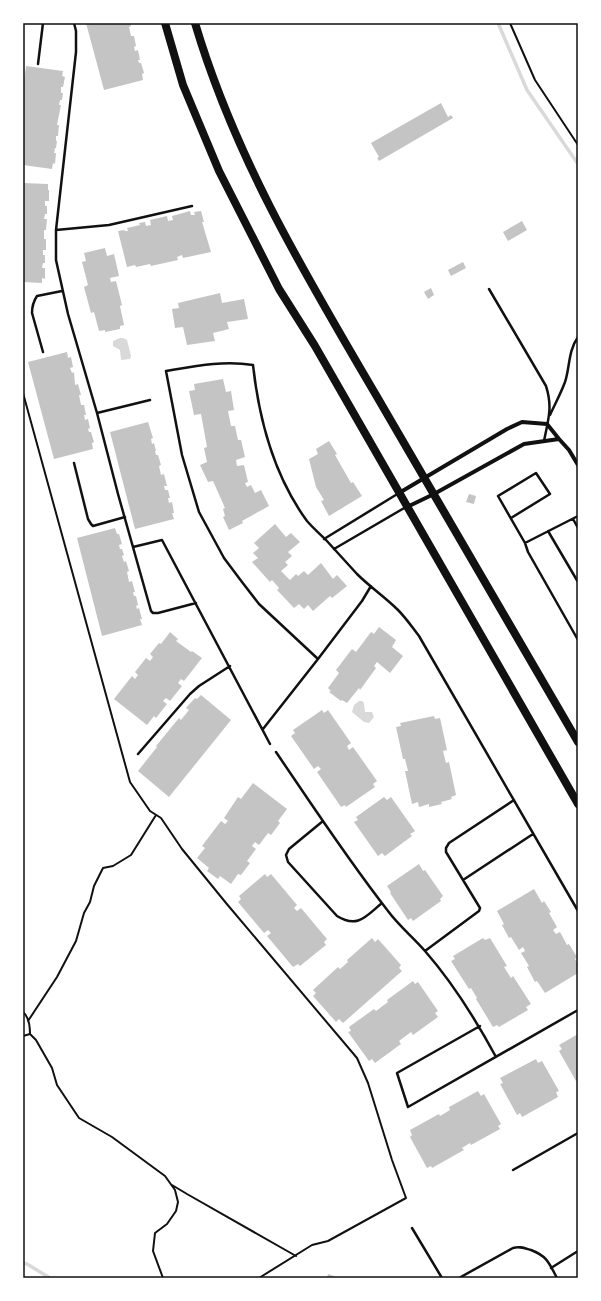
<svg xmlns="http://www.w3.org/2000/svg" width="601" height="1301" font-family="'PT Serif',serif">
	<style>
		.water { fill: #d9d9d9 }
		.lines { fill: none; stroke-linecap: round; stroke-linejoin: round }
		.stream { stroke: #d9d9d9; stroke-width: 3.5 }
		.building { fill: #c4c4c4 }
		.path { stroke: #111; stroke-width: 2 }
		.service { stroke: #111; stroke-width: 2.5 }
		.minor { stroke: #111; stroke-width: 4 }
		.primary { stroke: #111; stroke-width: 8 }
		.neatline { fill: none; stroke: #111; stroke-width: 1.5 }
	</style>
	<rect width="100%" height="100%" fill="#fff"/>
	<!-- water -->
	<path class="water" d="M120,338H123L127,340L131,356L130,359L121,360L120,350L113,346V341Z
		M359,701H362L364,703L365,712H372L374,717L369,723L364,722L352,712L354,705Z"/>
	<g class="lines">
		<!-- stream -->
		<path class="stream" d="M498,23L527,90L578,164
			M23,1263L27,1264L50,1278"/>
	</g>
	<!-- building -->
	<path class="building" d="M86,23H130L131,26L129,27L131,36H134L136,46L134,47L135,51L138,50L140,60H138L139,63H141L144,73L142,74L143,80L104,90Z
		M26,66L63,71L62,76L65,77L63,87H61V93H63L62,100H60L59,105H61L57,125H59L58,136H56V141H57L56,148H55L54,153H56L55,164L53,163L52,169L23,165V89Z
		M441,103L448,117L451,115L453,118L379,161L377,158L379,157L371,143Z
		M23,183L48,184V190H49V201H45V206H47V214H45L44,219H47L46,230H44V239H46V250H43V255H45V263H43L42,268H45V279L42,278V283L23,282Z
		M190,211L191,215H195L194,212L201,211L204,222H202L211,252L183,258L182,255L177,257L178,260L151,266L150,264L136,267L135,265L127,267L118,231L124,230L125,231H128L127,228L140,225L139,223L145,222L146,226L151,225L150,220L167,216L168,221L173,220L172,216Z
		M522,221L527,230L508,241L503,232Z
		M105,248L107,256L114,254L119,276L110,278L111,282L116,281L122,305L120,306L124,325L120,326V329L105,332V330L99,331L94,312L91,313L84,287L88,285L82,262L86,261L84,253Z
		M463,262L466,268L451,276L448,270Z
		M431,288L434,295L428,299L424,292Z
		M220,293L222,303L244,299L248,319L227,322L229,329L213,333L215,341L187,345L183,327L175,328L172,309L179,308L178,303Z
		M67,352L68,358L71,357L73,367L70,368L72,373L74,372L75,385L78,384L81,395H79L81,405H84L86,415H84L85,420L88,419L90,428L88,429L89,432H91L94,442L92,443L93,449L54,459L28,362Z
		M223,379L226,392L231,391L234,410L228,411L231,426H235L238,440H241L245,457L236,460L237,466L244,465L248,482L245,483L247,487L251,485L255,493L261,490L269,506L242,521L243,523L229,530L223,517L225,516L223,509L225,508L213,481L208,482L200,465L207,462L204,448L207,447L201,414L194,415L189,391L195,390L194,384Z
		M148,422L153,438L151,439L152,444L154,443L156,451H155L156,455H158L161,465L159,466L161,475L164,474L167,486H164L165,490H168L170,498H168L169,503L172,502L174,513H172L174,519L135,529L110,432Z
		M329,441L337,454L335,455L351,483L353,482L362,496L329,516L321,501L324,500L316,487L309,459L318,454L316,449Z
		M469,494L476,496L474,504L466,502Z
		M275,524L286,537L291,533L300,542L288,552L292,556L285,562L288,565L281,571L290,580L296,574L298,576L304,571L308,575L321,563L333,579L337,575L347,586L332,598L330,596L313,611L308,605L304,609L299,604L294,608L277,590L279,588L272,580L270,582L252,562L258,558L253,553L259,548L254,543Z
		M115,528L117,534H119L122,544L119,545L120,549H122L124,555L122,556L124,562L126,561L129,571L127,572L129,582L132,581L135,592H133L134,596H136L138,605L136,606L137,609L139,608L142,619H140L142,625L102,636L77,538Z
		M379,627L396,640L392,647L403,656L390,673L377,662L374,666L376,668L360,690L359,688L347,703L342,700L341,701L329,692L331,691L328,688L339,673L336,670L352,649L356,652L371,632L374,634Z
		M170,632L178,639L176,641L191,652L192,651L202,658L184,681L181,679L178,683L182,686L170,701L166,698L163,701L167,704L156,718L154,716L147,725L114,699L132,676L135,679L138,675L135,672L146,658L150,661L153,657L150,654L159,643L161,644Z
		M201,695L231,720L169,797L138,771L157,747L156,746L179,718L181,720L189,710L186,708L195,698L197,699Z
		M322,710L324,713L328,710L351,743L347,746L349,750L353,747L377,781L373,784L375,787L346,807L345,805L341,807L317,772L321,769L318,766L314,769L291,736L295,733L293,730Z
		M434,716L435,719L440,718L447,750L443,751L446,763L449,762L456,795L451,797L452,799L441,802L442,804L429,807V804L419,807L418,802L412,804L405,771H408L405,759H403L396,727L401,726L400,723Z
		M253,783L287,809L278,821L280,823L271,835L268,833L259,845L255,842L252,846L256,849L247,861L250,863L241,875L238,874L231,884L220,876L218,879L207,871L209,868L197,858L205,848L202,846L221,821L225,824L228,821L224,818L238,797L241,799Z
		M384,797L387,800L391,797L415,831L410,834L412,836L385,856L382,853L378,856L354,822L358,820L356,817Z
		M419,864L423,871L425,870L443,896L440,899L441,901L413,921L411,918L408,920L390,893L391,892L387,886Z
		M265,874L267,877L271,874L297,905L294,908L297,911L301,908L327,939L324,942L326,945L300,966L298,964L293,967L267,936L271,933L268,930L264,933L238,902L241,899L239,896Z
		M534,889L542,903L544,901L551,912L549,913L557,927L553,930L556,934L560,932L567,945L569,944L577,957L575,959L578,964V973L545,993L537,981L535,982L527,967L529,966L521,953L525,951L523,947L519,950L511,937L509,938L502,925L504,924L497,911Z
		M372,938L375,942L378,939L401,965L399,968L402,971L343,1023L339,1019L336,1022L313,996L316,993L313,990L338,967L340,969L348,962L347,960Z
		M483,938L485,940L490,938L507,966L504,967L511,978L513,976L531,1004L526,1007L528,1010L499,1027L497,1025L493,1027L476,999L477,998L471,988L469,989L451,961L455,959L453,956Z
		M413,981L415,984L418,982L438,1011L435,1013L438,1017L413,1035L411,1032L399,1041L401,1044L375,1063L372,1059L369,1061L348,1032L351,1031L349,1027L374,1009L376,1011L388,1002L387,1000Z
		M578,1034V1080L576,1081L559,1051L562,1049L559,1045Z
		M536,1059L538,1063L542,1061L559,1091L556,1092L558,1097L522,1117L520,1113L517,1115L500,1084L503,1083L500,1078Z
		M478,1091L481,1096L484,1094L501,1124L498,1126L500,1129L471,1145L470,1143L462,1148L464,1150L432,1168L431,1166L427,1168L410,1137L412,1135L410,1130L439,1114L440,1116L450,1110L449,1107Z
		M328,1274L339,1278H327Z"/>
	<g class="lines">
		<!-- path -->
		<path class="path" d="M510,23L535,80L578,145
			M23,393L130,782L150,811L161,818L182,849L226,903L357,1058L368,1083L392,1160L406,1198L328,1241L312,1245L259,1278
			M23,1012C29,1017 30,1027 30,1034
			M28,1021L57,977L76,941L84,913L90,902L94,886L103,868L113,866L131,855L156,815
			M23,1036L30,1034L36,1040L52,1068L57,1085L79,1118L112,1137L165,1176L175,1190L178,1202L176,1211L167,1224L155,1233L153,1251L163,1278
			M172,1185L187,1194L296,1256"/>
		<!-- service -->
		<path class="service" d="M74,23L76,31V52L56,230V260L68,314L97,413L118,494L151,611L153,613H158L196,603
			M38,64L43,23
			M56,230L109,225L192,206
			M489,289L546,386C553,408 548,420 544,441
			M43,352L32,313C32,306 33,302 37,296L62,291
			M97,413L150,400
			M550,415C555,404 561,393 565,382C570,367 568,351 578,337
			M74,463L88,519L91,524L93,526L125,517
			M511,518L550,494L536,473L498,496L525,543L578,516
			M573,519L578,528
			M548,531L578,582
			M324,539L399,493
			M525,543L528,552L578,640
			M133,547L162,540L270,744
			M334,549L406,507
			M371,586L362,601L318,659L259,604L242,582L224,558L199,512L182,455L166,371C195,366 224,360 253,365C259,420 274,476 307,521C313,528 320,534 326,540C337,552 347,563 357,574C370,587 385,597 398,610C406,618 412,627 419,636L578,911
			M263,729L318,659
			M276,752C312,805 348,860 388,911C399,926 413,937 425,951C453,983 476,1020 496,1057
			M138,754L190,694L199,686L230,666
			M323,821L289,849L286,855L288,862L337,916C358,929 366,916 382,903
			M463,880L533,834
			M425,951L479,911L480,908L446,852V848L449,843L514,800
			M480,1026L397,1073L408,1107L578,1010
			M513,1170L578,1133
			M412,1228L442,1278
			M551,1268L578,1251
			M459,1278L513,1248C520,1246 524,1248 531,1250C547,1256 549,1263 557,1278"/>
		<!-- minor -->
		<path class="minor" d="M399,493L507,429L522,422L547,424L559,439L569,450L578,465
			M407,507L434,494L524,444L559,439"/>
		<!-- primary -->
		<path class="primary" d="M165,23L183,85L219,171L279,289L315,346L578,804
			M195,23C235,158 305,274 376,395C443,511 511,626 578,742"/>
	</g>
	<!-- border -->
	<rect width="601" height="1301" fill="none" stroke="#ffffff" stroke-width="48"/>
	<rect x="24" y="24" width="553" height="1253" class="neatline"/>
</svg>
